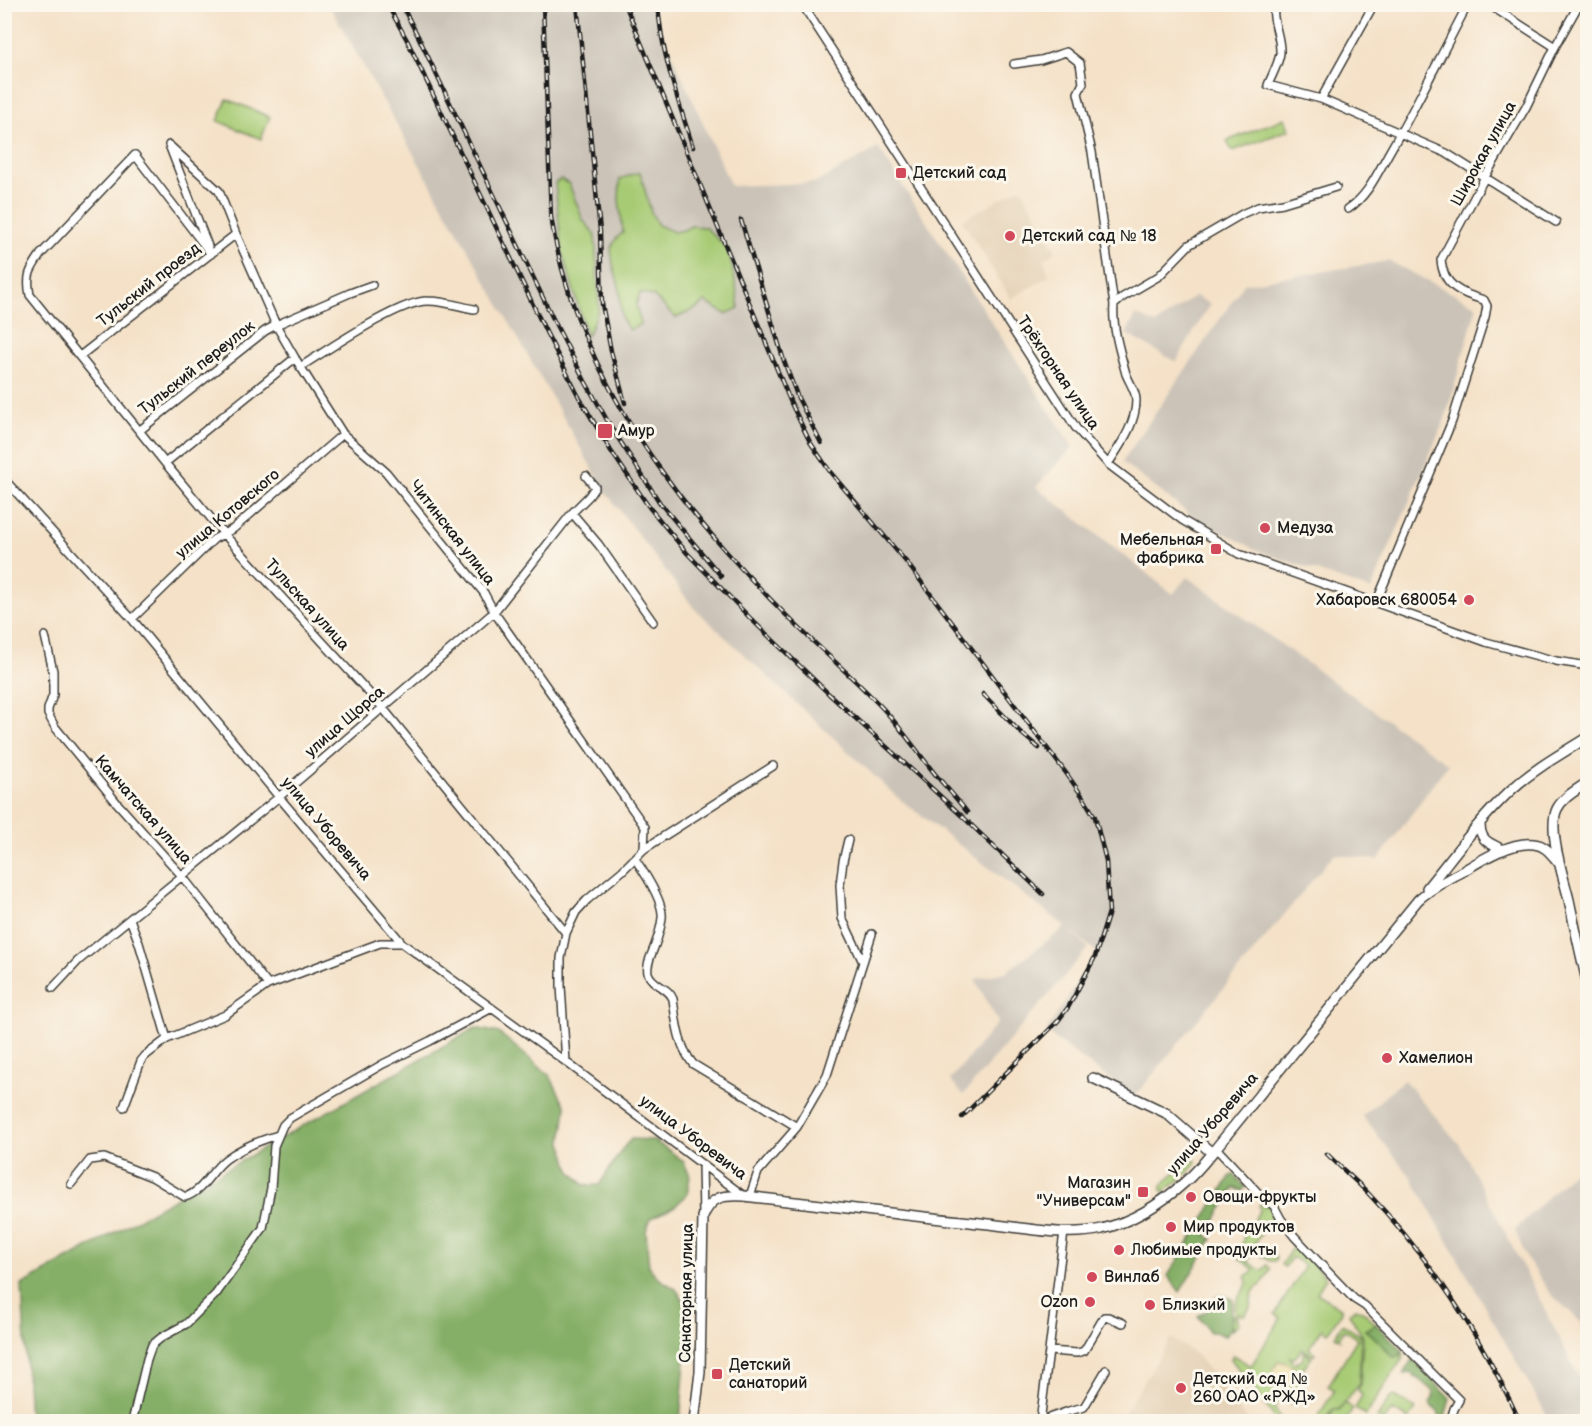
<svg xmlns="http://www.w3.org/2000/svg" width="1592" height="1426" font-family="'Balsamiq Sans',sans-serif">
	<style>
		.built { fill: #e4d0b4 }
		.industrial { fill: #cbc3b8 }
		.green { fill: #a7cb74; stroke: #627448; stroke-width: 1.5 }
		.forest { fill: #85af66; stroke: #506641; stroke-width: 1.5 }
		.sand { fill: #eeda9e; stroke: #857b5d; stroke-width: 1.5 }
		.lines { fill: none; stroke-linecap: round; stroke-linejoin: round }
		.street-casing { stroke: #3c3a36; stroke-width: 10 }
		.secondary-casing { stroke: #3c3a36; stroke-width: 12 }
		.street { stroke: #fff; stroke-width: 7 }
		.secondary { stroke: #fff; stroke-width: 9 }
		.rail-casing { stroke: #1c1c1c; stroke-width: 4.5 }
		.rail { stroke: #fbf7ec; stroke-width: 2; stroke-dasharray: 7; stroke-linecap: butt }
		.poi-dot { fill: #d1495b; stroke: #fbf7ec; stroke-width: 2 }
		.labels { text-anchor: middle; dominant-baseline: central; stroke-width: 6; stroke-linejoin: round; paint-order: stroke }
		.street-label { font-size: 16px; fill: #1c1c1c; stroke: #fbf7ec }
		.poi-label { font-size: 16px; fill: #1c1c1c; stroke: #fbf7ec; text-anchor: start }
	</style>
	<rect width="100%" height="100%" fill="#fbf7ec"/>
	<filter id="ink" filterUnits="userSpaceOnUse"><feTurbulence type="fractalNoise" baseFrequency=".0167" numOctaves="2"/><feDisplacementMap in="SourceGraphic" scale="12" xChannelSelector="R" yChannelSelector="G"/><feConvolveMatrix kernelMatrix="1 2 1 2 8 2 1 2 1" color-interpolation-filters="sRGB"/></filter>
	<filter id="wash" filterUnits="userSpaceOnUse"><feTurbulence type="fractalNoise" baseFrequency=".008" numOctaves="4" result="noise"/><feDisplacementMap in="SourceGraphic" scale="24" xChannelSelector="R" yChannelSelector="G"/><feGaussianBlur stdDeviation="1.35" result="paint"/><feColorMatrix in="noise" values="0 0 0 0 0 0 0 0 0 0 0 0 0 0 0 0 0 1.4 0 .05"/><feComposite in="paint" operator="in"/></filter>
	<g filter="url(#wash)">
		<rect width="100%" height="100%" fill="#f4e1c7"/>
		<!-- built -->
		<path class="built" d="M1021,187L1056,251L1044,259L1049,276L1011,299L962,220Z
			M1171,1338L1197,1355L1248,1421H1119Z"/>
		<!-- industrial -->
		<path class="industrial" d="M329,5H650L731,186L816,183L878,148L1073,447L1036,487L1173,594L1187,577L1448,764L1378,860L1334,854L1134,1097L1046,1032L1097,952L1069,930L1088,948L963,1095L950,1080L998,1022L975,979L1006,972L1066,927L897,797L694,608L605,491Z
			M1389,261L1477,306L1445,419L1371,590L1259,551L1193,517L1122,462L1244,284Z
			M1195,296L1210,304L1176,362L1126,334L1136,315L1156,324Z
			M1404,1080L1460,1145L1587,1392V1405L1573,1421H1550L1412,1178L1362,1116Z
			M1587,1163L1588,1323L1585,1326L1551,1294L1526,1257L1515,1230L1581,1164Z"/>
		<!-- green -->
		<path class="green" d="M227,99L270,117L261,139L218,121Z
			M1285,118L1289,130L1232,151L1227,141Z
			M640,172L651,212L658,225L674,232L684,230L691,226L705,227L728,249L735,281L739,308L726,314L705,302L699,307L676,318L653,296L640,293L636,305L641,324L629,330L622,319L619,286L613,265L611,249L616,239L623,232L619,200L620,179Z
			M561,179L569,184L583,220L595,234L599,309L587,336L562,251L555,183Z
			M1192,1158L1196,1161C1190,1174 1175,1184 1163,1192L1161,1190L1163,1184L1188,1159Z
			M1261,1202L1263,1206L1265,1207L1267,1204L1274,1210L1270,1222L1255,1243L1257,1245L1256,1248L1266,1254L1268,1251L1275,1256L1276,1259L1274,1261H1270L1254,1251L1247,1261L1262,1271L1267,1265L1270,1268V1271L1261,1285L1256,1288L1252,1294L1250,1308L1243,1316L1239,1313L1236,1319L1239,1323L1232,1330L1230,1320L1236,1313C1232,1302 1242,1294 1247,1284L1246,1276L1248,1274H1251L1254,1270L1239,1258L1244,1236L1260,1210L1259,1206Z
			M1294,1245L1300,1249L1326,1278L1317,1293L1342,1309V1311L1328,1333L1322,1329L1309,1348L1315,1353L1313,1355L1302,1349L1295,1358L1290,1357L1295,1364L1303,1358L1304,1352L1312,1357L1303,1369C1306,1382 1301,1397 1290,1404L1280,1398L1274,1407L1283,1421H1277L1231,1359L1233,1355L1251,1366L1281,1318L1275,1314L1305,1266L1292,1257L1285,1267L1281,1265Z
			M1356,1308L1364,1312L1376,1324L1365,1330L1380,1342L1388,1352L1400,1356L1403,1351L1404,1356L1366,1415L1355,1409L1362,1395L1358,1390L1360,1385L1363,1337L1349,1314Z
			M1342,1324L1361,1336L1359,1385L1339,1409H1333L1326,1421H1315L1335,1390L1328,1386L1357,1339L1344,1330L1339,1337L1340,1339L1335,1336Z
			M1395,1396L1416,1409L1409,1419L1392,1410L1384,1421L1377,1418L1390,1398Z
			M1344,1404H1347L1353,1409L1345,1421H1328L1334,1410H1339Z"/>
		<!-- forest -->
		<path class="forest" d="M475,1028L499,1033L550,1076L566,1107L562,1142L570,1170L584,1185H599L623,1148L631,1139L653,1140L670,1151L683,1161L690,1175L687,1195L674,1207L651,1218L646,1231L649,1267L658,1278L676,1289L686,1304L689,1312L680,1421H29L22,1285Z
			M1232,1175H1235L1245,1187L1242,1191L1234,1188L1206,1235L1212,1239L1180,1292L1168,1276L1169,1274L1230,1177Z
			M1219,1295L1230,1298L1233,1300C1232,1308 1230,1319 1232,1327L1225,1336L1215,1332H1210L1198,1316L1207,1311L1215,1297Z
			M1376,1324L1403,1351L1400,1356L1393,1357L1380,1342L1365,1330Z
			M1412,1361H1414L1450,1398L1444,1421H1441L1438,1412L1430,1403L1434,1396L1432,1395L1434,1392L1410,1372L1408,1374L1405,1373L1403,1376L1405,1370Z"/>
		<!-- sand -->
		<path class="sand" d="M1279,1361L1287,1363L1294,1368L1296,1380L1290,1386L1281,1383L1273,1376V1369Z"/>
	</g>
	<g filter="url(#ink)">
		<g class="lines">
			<!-- street casing -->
			<g class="street-casing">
				<path id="street" d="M802,4L887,135L1076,428L1108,464L1182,520L1239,554L1486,642L1556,661L1588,666
					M1275,4C1270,19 1281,35 1280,53C1279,63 1272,75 1268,85L1321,99L1446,153L1556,222
					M1488,4L1555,47
					M1014,64L1041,60L1066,52L1080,63L1083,83L1078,93L1092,152L1114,305C1112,327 1120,352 1126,374C1129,382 1136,391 1136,400C1136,424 1121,444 1108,464
					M1321,99L1374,4
					M1348,209C1368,196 1378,172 1390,151C1418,103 1442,53 1468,4
					M208,246L169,145L219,191L236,234L276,325L295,358L343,434L386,472L484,593L494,612L645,827L644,849
					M211,254L135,155L41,254C30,270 26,275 30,295L165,463L224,534L382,707L566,933
					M1114,305L1123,297L1159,276L1189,245L1244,213L1258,207L1283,203L1336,187
					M80,356L236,234
					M300,367C326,351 400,300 428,301C443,301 459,306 474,309
					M139,431L265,331L276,325L350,293L372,285
					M165,463L295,358
					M4,479L132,619L279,797L402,943L566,1062L744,1196
					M572,513L599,545L653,622
					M1376,603L1452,421L1485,317L1487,306L1484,300C1462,294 1443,286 1441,260L1485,177L1526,107L1555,47L1579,4
					M132,619L214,539L233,529L343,434
					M45,636L53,671V695L48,709V714L55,727L117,803L182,876L268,985
					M848,840L843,861L840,885L842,918L863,962
					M635,859C644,872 664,902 662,918C661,927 658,937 655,945C652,954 646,964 648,973C652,986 668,986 673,999C676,1021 678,1046 693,1064L797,1127
					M130,919L139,943L167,1039
					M53,988L78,961L279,797L494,612L572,513L589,496L595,487L586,476
					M566,1062L561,986V958L566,933L576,912L587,900L622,871L644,849L773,766
					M124,1107L141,1061L145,1056L167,1039L225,1015L268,985L380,943H402
					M1216,1148L1261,1196L1274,1206L1281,1219L1294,1236L1329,1273L1354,1299L1365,1306L1459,1400L1454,1409L1450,1422
					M702,1164L703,1216
					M71,1184L90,1160L104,1158L152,1177L185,1197C204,1191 211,1170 226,1159C241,1148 261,1140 278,1135
					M750,1196L758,1172L797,1127L827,1075L872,934
					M1049,1351L1077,1353L1084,1351L1104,1317H1108L1123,1323
					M1040,1421L1069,1411L1084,1407L1106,1370
					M132,1422L147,1359L152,1345L162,1337L186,1324L216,1294L263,1228L271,1188L274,1146L283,1125L290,1118L383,1064L430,1041L492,1008
					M1040,1422L1064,1232"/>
			</g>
			<!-- secondary casing -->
			<g class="secondary-casing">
				<path id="secondary" d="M1588,782C1577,790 1563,797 1557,809C1547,830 1564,878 1569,900C1575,928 1581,957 1588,985
					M1480,824C1480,841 1489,843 1503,850
					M1427,888C1454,855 1480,819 1511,790C1534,769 1561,754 1588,737
					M1093,1078L1166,1113L1212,1153
					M694,1422L700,1372L703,1217C711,1196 723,1195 744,1196C826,1205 907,1216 989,1224C1025,1228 1066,1237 1102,1229C1133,1221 1162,1203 1185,1182C1197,1172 1206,1160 1216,1148L1418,900C1432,887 1449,879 1465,870C1483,859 1512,841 1534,844C1546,845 1552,855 1559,863"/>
			</g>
			<!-- street -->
			<use href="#street" class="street"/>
			<!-- secondary -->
			<use href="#secondary" class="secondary"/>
			<!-- rail casing -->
			<g class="rail-casing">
				<path id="rail" d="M387,4L407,40L546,332L579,397L611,451L649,507L687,553L752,620L829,694L962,816L1043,894
					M401,4L419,38L557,327L585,381L611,427L660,503L721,576
					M543,4L551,217C575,372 675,504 783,612C817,647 855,678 887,713C904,732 919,754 935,774C946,787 957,799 967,812
					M577,4L600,231L602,304L611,351L625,403
					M625,4L791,403L810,442L831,473L907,563L1066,773L1083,797L1095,817L1106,861L1109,912L1095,957L1069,1006L1058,1021L962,1117
					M658,4C661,54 678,100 693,147
					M741,220L784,361L798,398L821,443
					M983,694L1020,732L1039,748
					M1327,1154C1340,1167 1354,1179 1367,1192C1431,1259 1482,1338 1520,1422"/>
			</g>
			<!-- rail -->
			<use href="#rail" class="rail"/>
		</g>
	</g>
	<!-- markers -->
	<g class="poi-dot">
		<rect x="895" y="167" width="12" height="12" rx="3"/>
		<circle cx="1010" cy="236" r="6"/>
		<rect x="597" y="423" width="16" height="16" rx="3"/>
		<circle cx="1265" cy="528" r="6"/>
		<rect x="1210" y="543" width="12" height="12" rx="3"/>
		<circle cx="1469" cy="600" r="6"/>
		<circle cx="1387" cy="1058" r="6"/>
		<rect x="1137" y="1186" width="12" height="12" rx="3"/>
		<circle cx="1191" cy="1197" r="6"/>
		<circle cx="1171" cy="1227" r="6"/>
		<circle cx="1119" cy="1250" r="6"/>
		<circle cx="1092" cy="1277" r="6"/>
		<circle cx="1090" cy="1302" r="6"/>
		<circle cx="1150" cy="1305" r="6"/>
		<rect x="711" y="1368" width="12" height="12" rx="3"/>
		<circle cx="1181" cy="1388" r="6"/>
	</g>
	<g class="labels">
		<!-- street labels -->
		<g class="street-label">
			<text transform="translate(1484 154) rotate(-61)">Широкая улица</text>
			<text transform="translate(149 285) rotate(-38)">Тульский проезд</text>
			<text transform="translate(197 368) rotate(-38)">Тульский переулок</text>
			<text transform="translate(1058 373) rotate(56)">Трёхгорная улица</text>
			<text transform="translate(228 514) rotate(-40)">улица Котовского</text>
			<text transform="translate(452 533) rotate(52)">Читинская улица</text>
			<text transform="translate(307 605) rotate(48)">Тульская улица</text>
			<text transform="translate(345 722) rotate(-41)">улица Щорса</text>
			<text transform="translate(143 810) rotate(49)">Камчатская улица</text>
			<text transform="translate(326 829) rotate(50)">улица Уборевича</text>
			<text transform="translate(1213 1124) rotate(-49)">улица Уборевича</text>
			<text transform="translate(693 1138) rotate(37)">улица Уборевича</text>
			<text transform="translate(687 1293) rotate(-89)">Санаторная улица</text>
		</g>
		<!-- poi labels -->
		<g class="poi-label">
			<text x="913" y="173">Детский сад</text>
			<text x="1022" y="236">Детский сад № 18</text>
			<text x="618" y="431">Амур</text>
			<text x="1277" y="528">Медуза</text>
			<text x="1204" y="540" text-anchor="end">Мебельная<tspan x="1204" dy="18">фабрика</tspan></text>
			<text x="1457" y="600" text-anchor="end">Хабаровск 680054</text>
			<text x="1399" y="1058">Хамелион</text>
			<text x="1131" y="1183" text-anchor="end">Магазин<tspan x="1131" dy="18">"Универсам"</tspan></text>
			<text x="1203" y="1197">Овощи-фрукты</text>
			<text x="1183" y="1227">Мир продуктов</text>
			<text x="1131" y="1250">Любимые продукты</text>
			<text x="1104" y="1277">Винлаб</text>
			<text x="1078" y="1302" text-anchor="end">Ozon</text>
			<text x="1162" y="1305">Близкий</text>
			<text x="729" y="1365">Детский<tspan x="729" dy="18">санаторий</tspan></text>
			<text x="1193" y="1379">Детский сад №<tspan x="1193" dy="18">260 ОАО «РЖД»</tspan></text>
		</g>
	</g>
	<!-- margin -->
	<rect width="1592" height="1426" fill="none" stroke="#fbf7ec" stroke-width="24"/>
</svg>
